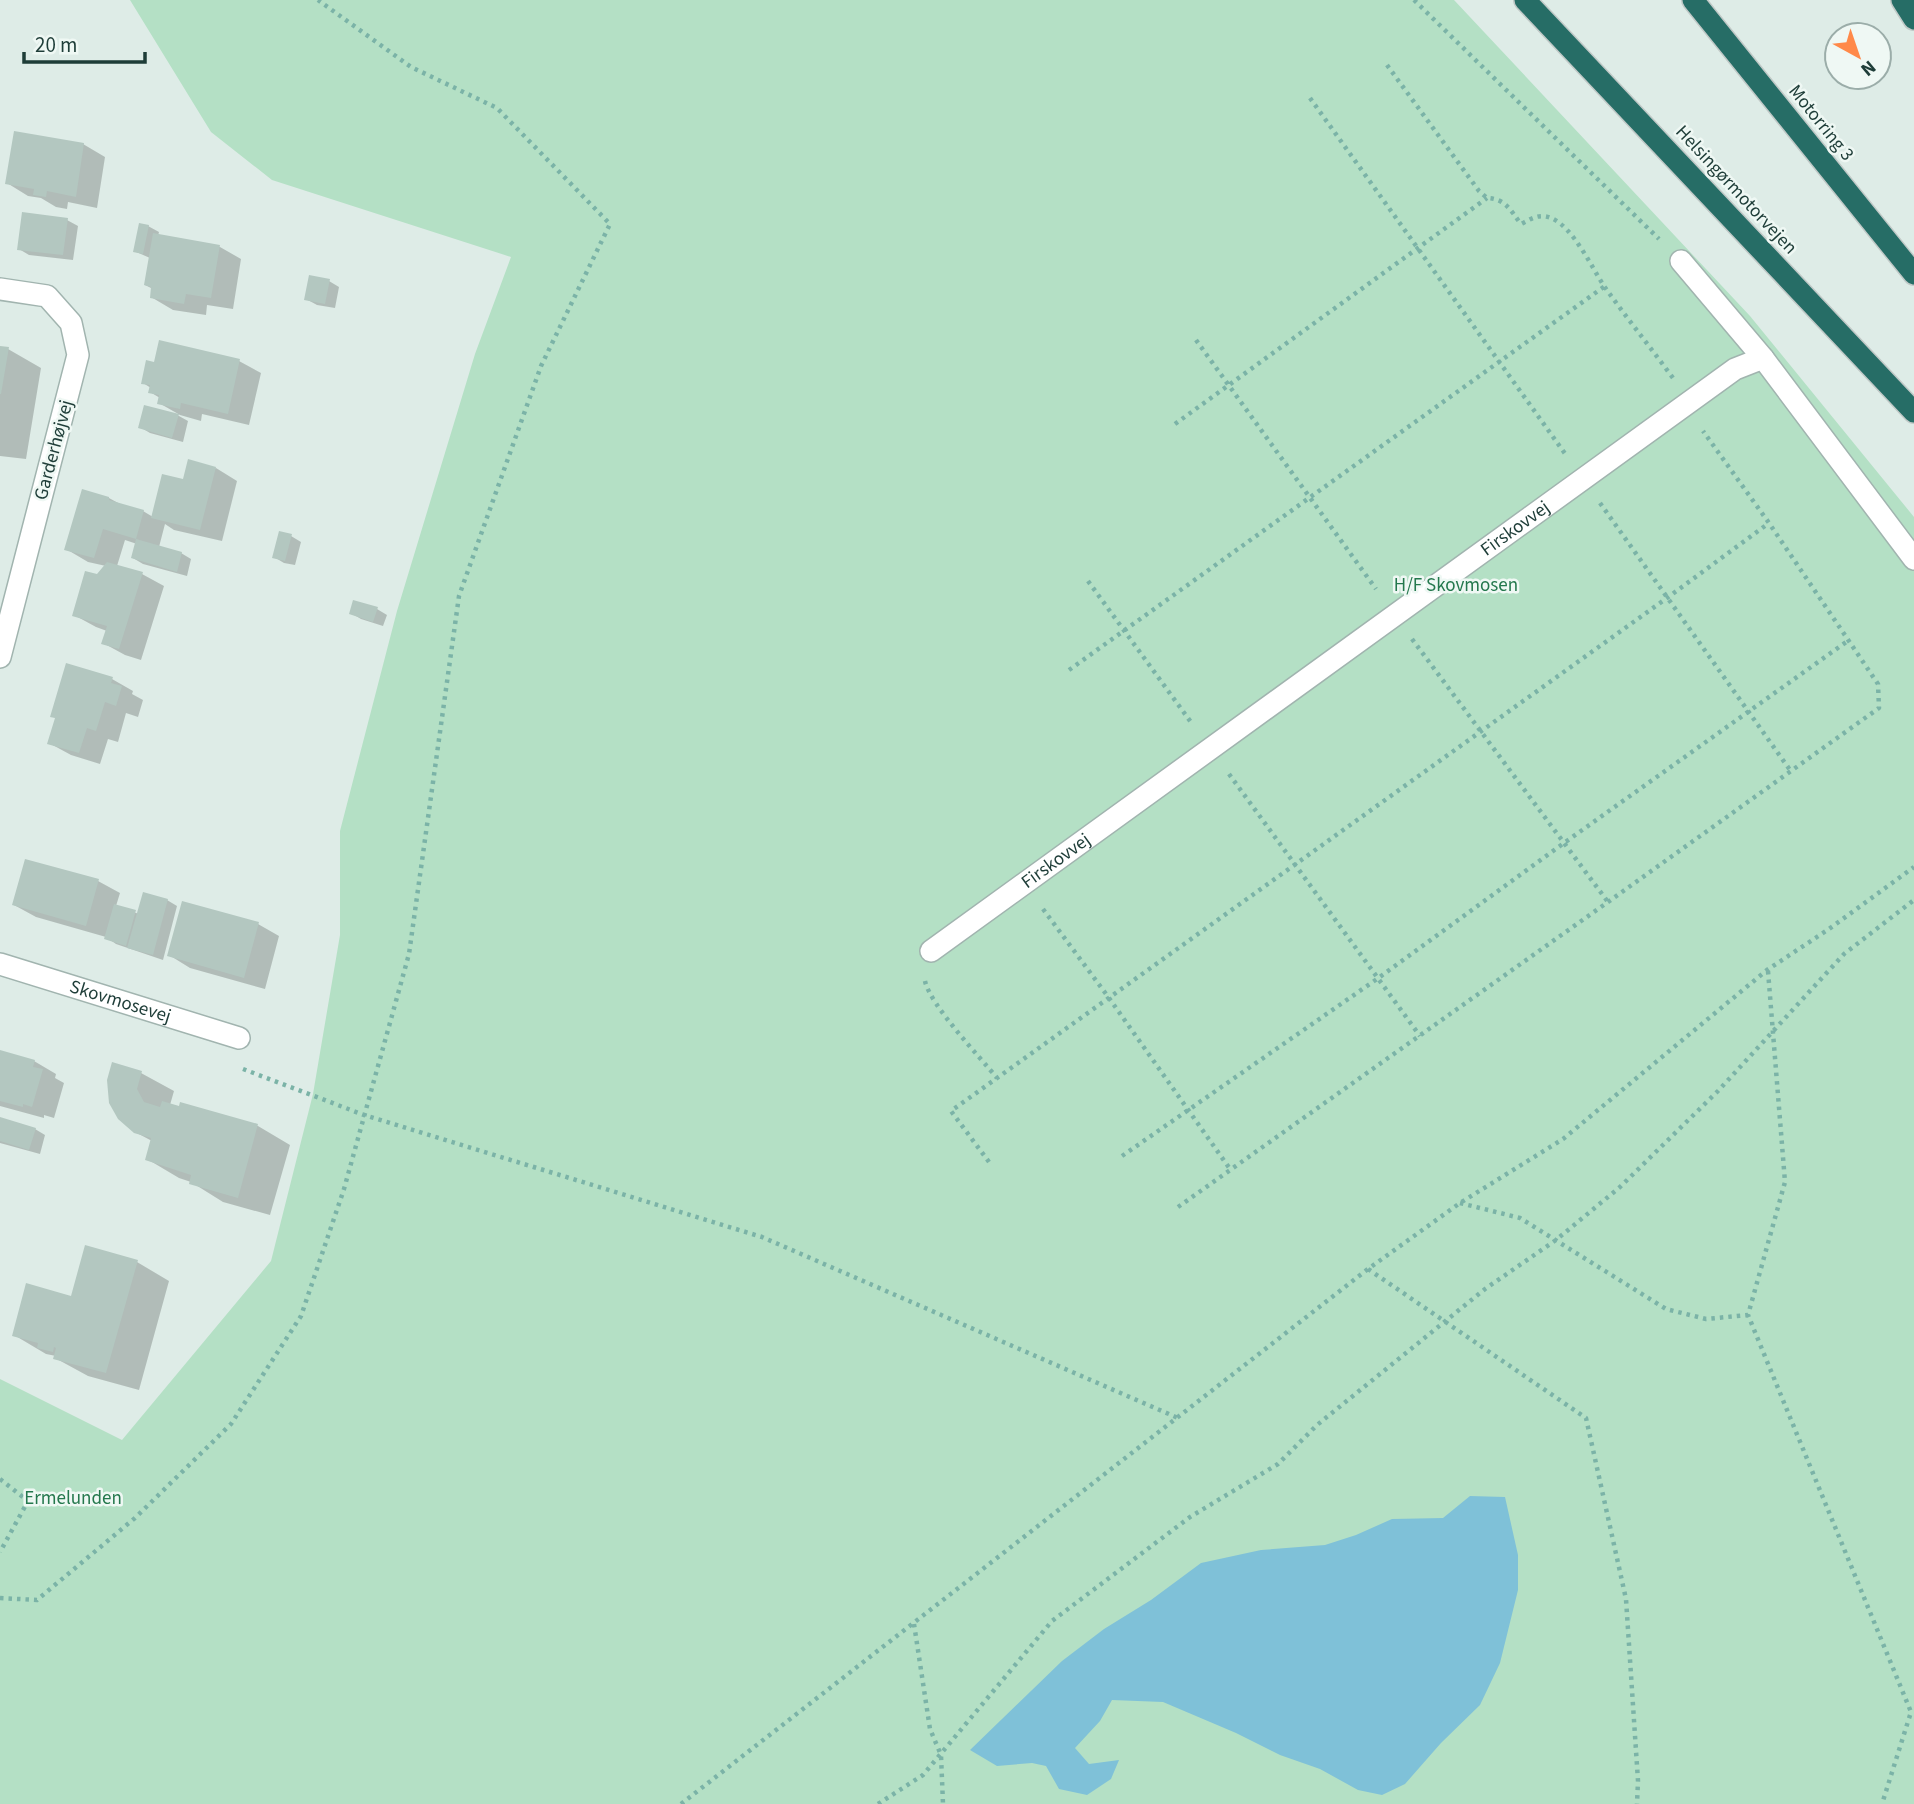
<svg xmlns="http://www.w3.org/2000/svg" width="1914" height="1804" font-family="'Source Sans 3',sans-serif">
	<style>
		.green { fill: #b4e0c5 }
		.water { fill: #7fc1d8 }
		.shadow { fill: #0003 }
		.building { fill: #b3c7c0 }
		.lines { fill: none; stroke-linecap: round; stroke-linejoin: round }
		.minor-casing { stroke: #a1b4af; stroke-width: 24 }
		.highway-casing { stroke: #c0c9c7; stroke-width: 24 }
		.path { stroke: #7bb3a7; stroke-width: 4.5; stroke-dasharray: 3.5 5; stroke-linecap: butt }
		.minor { stroke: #fff; stroke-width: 21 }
		.highway { stroke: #266d66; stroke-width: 21 }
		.labels { text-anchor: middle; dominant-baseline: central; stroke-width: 5; stroke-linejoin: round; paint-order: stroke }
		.street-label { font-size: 19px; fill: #1e3d38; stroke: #eff8f4 }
		.park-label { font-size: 19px; fill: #24784d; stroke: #eff8f4 }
	</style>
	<rect width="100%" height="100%" fill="#deece7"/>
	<!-- green -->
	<path class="green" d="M130,0H1454L1750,316L1914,517V1804H0V1379L122,1440L271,1261L313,1094L340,935V831L397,611L475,354L511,257L272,180L211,132Z"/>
	<!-- water -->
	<path class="water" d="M1470,1496L1505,1497L1518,1555V1590L1500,1663L1480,1705L1441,1743L1405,1784L1382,1795L1358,1790L1320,1769L1280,1755L1236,1733L1163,1702L1112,1700L1100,1721L1075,1748L1089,1764L1119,1760L1111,1779L1087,1795L1059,1789L1046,1766L1032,1763L997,1766L970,1750L1062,1661L1104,1629L1151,1600L1201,1563L1261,1550L1325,1545L1356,1535L1392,1519L1443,1518Z"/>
	<!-- shadow -->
	<path class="shadow" d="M83,144L105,157L97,208L68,202L67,209L56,207L41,198L28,196L7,183Z
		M67,220L78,226L73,260L29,255L19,249Z
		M148,226L159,232L158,236L220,247L241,259L233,309L207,305L206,315L173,310L151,297L153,289L145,285L150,258L134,251Z
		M329,281L339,287L335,308L317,305L306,299Z
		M0,348L8,349L41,368L26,459L0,456Z
		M239,361L261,373L249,425L202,414L201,421L180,415L159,403L160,398L150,392L151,388L143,383Z
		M145,407L179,416L188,421L183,442L150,433L140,427Z
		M216,468L237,481L222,541L174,530L165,524L159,547L181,553L191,559L187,576L143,564L133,558L137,544L125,540L117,566L142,574L164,586L141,660L125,655L103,643L107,631L96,627L74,615L106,566L88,562L66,549L109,498L120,504L143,511L153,517L184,481Z
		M291,536L301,542L295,565L284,563L274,557Z
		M377,609L387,615L383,626L361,619L351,613Z
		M112,679L133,691L132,694L143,700L138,717L126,713L118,742L108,739L100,764L71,755L49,743Z
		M98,881L120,893L116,906L139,914L167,900L177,906L163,960L116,944L106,937L36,917L14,905Z
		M258,924L279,936L265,989L190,968L169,955Z
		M0,1052L34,1061L56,1074L55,1078L64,1083L54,1118L44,1115V1118L0,1106Z
		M141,1073L174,1091L170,1105L181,1108L182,1104L258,1126L290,1145L270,1215L223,1202L191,1182L179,1178L147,1159L152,1141L135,1132L119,1118Z
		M0,1119L35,1129L45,1135L40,1154L0,1143Z
		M137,1262L169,1281L139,1390L88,1376L55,1358L56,1356L46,1354L14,1335L72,1298Z"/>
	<!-- building -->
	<path class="building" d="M14,131L84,143L76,197L47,191L46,197L33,195L34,189L5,184Z
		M22,212L68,218L63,255L17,250Z
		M139,223L149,225L143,254L133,252Z
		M153,233L220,245L211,298L186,294L184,304L150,298L151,287L144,285Z
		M309,275L330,279L325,304L304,300Z
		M159,340L240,359L228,414L181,403L180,409L157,404L159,395L148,393L150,385L141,384L146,360L154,362Z
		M0,346L9,347L1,394H0Z
		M144,405L179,414L172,438L138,428Z
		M188,459L216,467L200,530L151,518L162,474L183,479Z
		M82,489L109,497V500L144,510L136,539L182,552L177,572L131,558L136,539L103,529L94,558L64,550Z
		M279,531L292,534L285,561L272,558Z
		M107,562L143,572L119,649L101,644L107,626L72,616L85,571L97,574Z
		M353,600L378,607L373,622L349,614Z
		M66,663L113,677L111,683L122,686L116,706L105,702L96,731L87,728L79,753L47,744L55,718L50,717Z
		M25,859L99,879L86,926L12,905Z
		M143,892L168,899L153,955L127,948Z
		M182,901L259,922L244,978L167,956Z
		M114,904L136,910L126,946L104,939Z
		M0,1050L35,1060L33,1067L43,1069L32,1107L23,1104V1107L0,1101Z
		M112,1062L142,1071L137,1089L144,1102L160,1107L162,1101L179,1106L180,1102L258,1124L238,1198L189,1184L191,1175L145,1160L151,1138L134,1133L118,1119L109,1103L107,1080Z
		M0,1117L36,1128L29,1150L0,1141Z
		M85,1245L138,1260L106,1373L53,1359L56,1348L54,1347L53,1352L37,1348L38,1343L12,1336L26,1283L71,1296Z"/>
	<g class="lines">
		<!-- minor casing -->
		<g class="minor-casing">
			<g id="minor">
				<path d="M1681,261L1763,358"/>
				<path d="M0,289L47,296L71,323L78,355L0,657"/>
				<path id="s1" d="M931,951L1735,369L1763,358L1914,559"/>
				<path id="s2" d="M0,964L239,1038"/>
			</g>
		</g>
		<!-- highway casing -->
		<g class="highway-casing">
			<path id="highway" d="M1525,0L1914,412
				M1693,0L1914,274
				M1902,0L1914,19"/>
		</g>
		<!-- path -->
		<path class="path" d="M1414,0L1659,239
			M1387,65L1479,191L1487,198C1506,199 1510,210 1521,224C1531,219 1539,213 1551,218C1573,227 1591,266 1604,286C1626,317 1650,347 1673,378
			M1310,98L1566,455
			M1196,340L1376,589
			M1175,424L1487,198
			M1600,503L1790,770
			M1088,581L1193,725
			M1412,639L1608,902
			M1069,670L1605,286
			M1229,774L1420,1036
			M1043,909L1109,998L1230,1169
			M1768,971L1785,1182L1748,1315L1911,1712L1882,1804
			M925,981C930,1005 980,1057 997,1078
			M243,1069L364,1115L762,1237L1178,1418
			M1122,1156L1377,979L1564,843L1849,640
			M989,1162L951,1111L1667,598L1769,523
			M1460,1203L1520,1218L1666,1309L1706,1319L1748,1315
			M1178,1207L1608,902L1879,708L1878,684L1769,523L1703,431
			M1368,1269L1586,1418L1626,1599L1638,1781L1637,1804
			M0,1479L28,1501L0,1552
			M0,1598L37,1600L135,1518L231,1424L301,1316L344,1189L409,954L459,596L541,366L610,224L497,108L411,67L318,0
			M914,1624L930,1729L941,1755L943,1804
			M681,1804L1368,1269L1460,1203L1563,1139L1767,970L1829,929L1914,867
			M878,1804L923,1775L1052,1621L1190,1517L1278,1464L1317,1425L1485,1289L1556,1240L1620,1187L1718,1091L1844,954L1914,900"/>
		<!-- minor -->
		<use href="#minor" class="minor"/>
		<!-- highway -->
		<use href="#highway" class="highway"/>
	</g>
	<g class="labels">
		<!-- street labels -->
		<g class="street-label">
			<text transform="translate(1821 123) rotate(51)">Motorring 3</text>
			<text transform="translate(1736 190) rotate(47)">Helsingørmotorvejen</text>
			<text transform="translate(54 450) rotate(-75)">Garderhøjvej</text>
			<text stroke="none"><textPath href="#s1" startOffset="721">Firskovvej</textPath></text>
			<text stroke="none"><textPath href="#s1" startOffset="154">Firskovvej</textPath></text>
			<text stroke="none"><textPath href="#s2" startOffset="126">Skovmosevej</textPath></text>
		</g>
		<!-- park labels -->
		<g class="park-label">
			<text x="1456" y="585">H/F Skovmosen</text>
			<text x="73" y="1498">Ermelunden</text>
		</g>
	</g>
	<!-- north arrow -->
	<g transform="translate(1858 56) rotate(140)"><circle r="33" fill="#eff8f4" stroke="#9bada9" stroke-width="2"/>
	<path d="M0-5L12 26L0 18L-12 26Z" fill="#ff8949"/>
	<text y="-10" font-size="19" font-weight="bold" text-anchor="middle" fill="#1e3d38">N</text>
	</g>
	<!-- scale -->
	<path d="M24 52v10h121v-10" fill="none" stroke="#1e3d38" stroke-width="3.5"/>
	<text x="35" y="52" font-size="21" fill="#1e3d38" stroke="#eff8f4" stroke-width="5" paint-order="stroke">20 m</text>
</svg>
